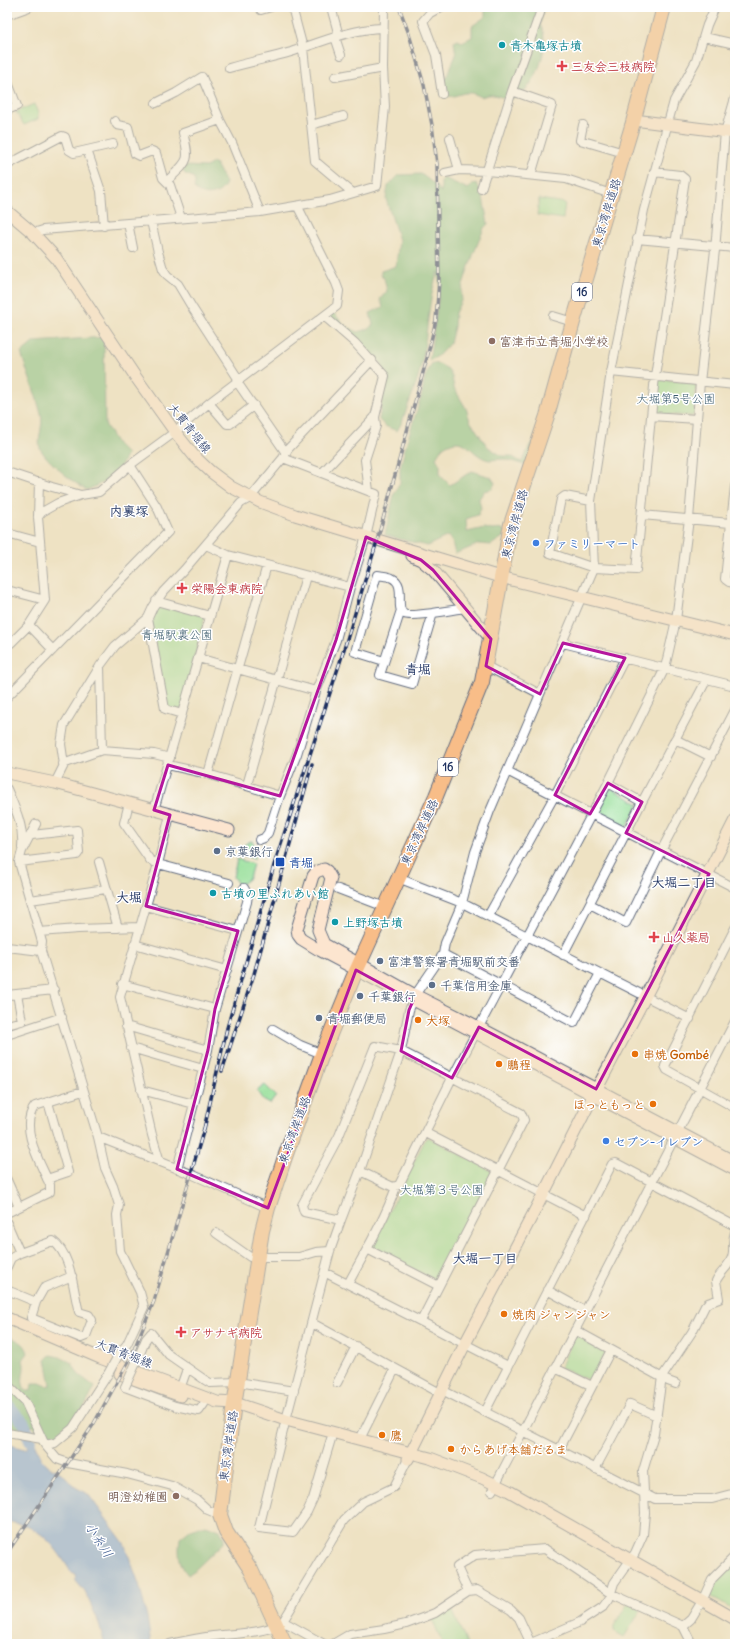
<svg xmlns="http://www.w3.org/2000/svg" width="742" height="1651" font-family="Delius,'Klee One',sans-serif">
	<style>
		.green { fill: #97df99; stroke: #59877c }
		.forest { fill: #79be81; stroke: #4a7670 }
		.water { fill: #74a2dd; stroke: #48689e }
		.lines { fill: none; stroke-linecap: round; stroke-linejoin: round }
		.river { stroke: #74a2dd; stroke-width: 12 }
		.street-casing { stroke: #656e81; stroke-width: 10 }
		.secondary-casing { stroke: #656e81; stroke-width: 13 }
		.highway-casing { stroke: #656e81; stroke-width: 16 }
		.street { stroke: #fff; stroke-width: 8 }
		.secondary { stroke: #fce5cf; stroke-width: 11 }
		.highway { stroke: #f8bd88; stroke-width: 14 }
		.rail-casing { stroke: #1b2f5e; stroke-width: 3.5 }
		.rail { stroke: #fff; stroke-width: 2; stroke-dasharray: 6; stroke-linecap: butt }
		.street-bridge-casing { stroke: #656e81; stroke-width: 10; stroke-linecap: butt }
		.street-bridge { stroke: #fff; stroke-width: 8 }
		.marked { fill: none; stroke: #b5179e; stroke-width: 3; stroke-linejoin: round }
		.culture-dot { fill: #0f9aa8; stroke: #fff; stroke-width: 1.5 }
		.health-dot { fill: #e0444e; stroke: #fff; stroke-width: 1.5 }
		.education-dot { fill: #8d6e63; stroke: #fff; stroke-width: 1.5 }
		.shop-dot { fill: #3f7fe0; stroke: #fff; stroke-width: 1.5 }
		.service-dot { fill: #5c6f8a; stroke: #fff; stroke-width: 1.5 }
		.transit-dot { fill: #1a4fb4; stroke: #fff; stroke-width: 1.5 }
		.food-dot { fill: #e8710a; stroke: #fff; stroke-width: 1.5 }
		.labels { text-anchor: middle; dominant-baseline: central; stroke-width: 3; stroke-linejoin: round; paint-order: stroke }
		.shield { fill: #fff; stroke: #5f6d8e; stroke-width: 1 }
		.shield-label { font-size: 11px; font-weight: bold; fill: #1b2f5e }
		.culture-label { font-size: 12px; font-weight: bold; fill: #0d838f; stroke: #fff; text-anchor: start }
		.health-label { font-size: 12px; font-weight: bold; fill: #be3a42; stroke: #fff; text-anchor: start }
		.street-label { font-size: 12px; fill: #1b2f5e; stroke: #fff }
		.education-label { font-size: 12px; font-weight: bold; fill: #785e54; stroke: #fff; text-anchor: start }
		.park-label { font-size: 12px; fill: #3a5b6d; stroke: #fff }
		.shop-label { font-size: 12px; font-weight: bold; fill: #366cbe; stroke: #fff; text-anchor: start }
		.service-label { font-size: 12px; font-weight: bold; fill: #4e5e75; stroke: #fff; text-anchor: start }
		.transit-label { font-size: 12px; font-weight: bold; fill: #164399; stroke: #fff; text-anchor: start }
		.food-label { font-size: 12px; font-weight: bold; fill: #c56008; stroke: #fff; text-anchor: start }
		.neighbourhood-label { font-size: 13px; font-weight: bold; fill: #1b2f5e; stroke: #fff }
		.water-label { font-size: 13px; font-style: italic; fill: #3f5d91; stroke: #fff }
	</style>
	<rect width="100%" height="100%" fill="#fff"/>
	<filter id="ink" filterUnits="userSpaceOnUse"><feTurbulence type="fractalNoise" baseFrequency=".025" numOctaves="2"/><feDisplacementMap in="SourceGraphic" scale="8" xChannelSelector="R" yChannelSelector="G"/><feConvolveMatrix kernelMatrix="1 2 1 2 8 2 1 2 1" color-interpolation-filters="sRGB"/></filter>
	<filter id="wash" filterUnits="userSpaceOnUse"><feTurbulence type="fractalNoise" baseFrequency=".012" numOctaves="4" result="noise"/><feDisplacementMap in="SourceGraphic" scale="16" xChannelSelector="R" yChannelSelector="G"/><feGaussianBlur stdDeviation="0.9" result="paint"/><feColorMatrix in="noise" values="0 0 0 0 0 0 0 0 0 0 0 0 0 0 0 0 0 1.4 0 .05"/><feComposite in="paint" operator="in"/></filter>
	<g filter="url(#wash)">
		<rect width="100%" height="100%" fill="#eee2c3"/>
		<!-- green -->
		<path class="green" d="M34,104L38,113V119L24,125L16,112Z
			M539,199L565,203L563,219L537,215Z
			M661,379L694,383L696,386L694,414L692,416L657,414L655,412L658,381Z
			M157,604L205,616L181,712L166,708L150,617Z
			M611,788L639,804L627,826L624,827L598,813L597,809L608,789Z
			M252,841L256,847L254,859L239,854C240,848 246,842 252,841Z
			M237,859L253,864L249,878L243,883L238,884L233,877Z
			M265,1085L276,1096L270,1104L263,1100L257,1091Z
			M428,1137L492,1171L493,1173L438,1279L435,1280L371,1247L426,1138Z
			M577,1335L606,1352L591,1381L560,1368L574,1337Z
			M734,1562H735V1611L708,1595L715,1580Z
			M628,1603L641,1610L624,1637L614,1631V1626Z
			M451,1607L467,1644H443L431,1617Z"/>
		<!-- forest -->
		<path class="forest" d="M485,7H544L540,24C552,44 536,90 514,98C507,100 500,96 493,95C490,94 485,96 481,97C462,86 458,101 442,95V87L456,55L454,42L458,40L462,42L472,37V26L485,17Z
			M213,163L216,164L226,183C221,196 203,199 194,188L195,182L193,177L185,174L182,169L185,166L206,167Z
			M421,174L434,184L441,192V180L444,178L468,189L473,184L476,183L482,192L488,224L484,228C479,241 458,289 462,299L455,313L454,327L450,343L438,356L429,361L440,286L438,271C428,300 428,331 422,361C418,382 409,402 402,422L397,431L385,426L379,420L386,375L381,363L329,319L330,314L334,313L344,325L358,332L368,329L373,325L370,313L383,307L380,299L387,291L384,278L381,275V271L396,266L399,240L386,199L388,186L399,175Z
			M104,337L105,424L117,444L127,454C117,476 108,481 87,490C76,485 45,460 40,448C37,439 44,424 41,414C36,393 27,373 21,353L34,342Z
			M432,363L439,364L448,369L452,377L454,388L466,408L470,421L488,447L502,456H511L521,462C528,456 526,447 533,442L528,466C521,464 512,461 504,459C499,459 494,460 489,460C470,456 467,433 445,446C441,449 438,453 436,458L440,465V475L450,485L472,471L491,477L495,483L492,489L484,491L479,499L481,508L478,515L466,519L467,532L484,528L492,530L503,529L506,535L491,545L479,544L455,554L452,542L448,536L427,546L385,535L394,494L400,483V468L407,441L422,394L425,377Z
			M7,1336C17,1340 25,1342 28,1353L23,1360C27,1372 18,1379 26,1391H31L32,1383H40L47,1386L51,1385L46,1359L50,1355L60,1357L72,1363L78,1374L95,1387C85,1407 70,1435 47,1441L32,1425L31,1431L19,1433L7,1420Z
			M206,1525L220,1530L224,1538V1542L195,1570L188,1575C178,1564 178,1551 180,1538L190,1530Z"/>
		<!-- water -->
		<path class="water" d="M25,1439L33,1441L41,1457L39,1458L48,1466L63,1474L75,1487L88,1494L124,1543L139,1584L147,1617L151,1644H105L97,1618L85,1592L76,1581L75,1574L71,1572C55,1546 40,1524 7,1522V1444L25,1449L28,1447Z"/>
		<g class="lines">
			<!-- river -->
			<path class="river" d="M7,1404L24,1423L30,1441"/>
		</g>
	</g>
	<g filter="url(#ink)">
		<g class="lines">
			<!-- street casing -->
			<g class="street-casing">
				<path id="street" d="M292,7L303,48L315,161L353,193
					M331,7L339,36
					M441,7L430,13L423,21L436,55L442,94
					M261,10L271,7
					M7,15L29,7
					M335,37L341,55
					M704,37L735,44
					M229,68C249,62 271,58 291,52C321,42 351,29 383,28
					M335,77L383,68
					M7,80L17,106L7,110
					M512,91L552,105L531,175
					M156,103L176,93L202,77L220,120L232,143L260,212
					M115,121L117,125L128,127L135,154L139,156L152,151L156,153L163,178L170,185L181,218
					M311,125L343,116
					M583,125L580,140L624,153
					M450,138L459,170
					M87,150L101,191L104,226
					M7,165L62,136L65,137L69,150L74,153L113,144
					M445,173L459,170L487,171L566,179L611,194
					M167,181C188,161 191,162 183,133L220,120
					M481,189L512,91L540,13L538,7
					M151,221L158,252L163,269L167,275L178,284L193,309L239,380
					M128,223L133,248
					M33,233L43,230L260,212L330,200L377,186L385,107L383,68L384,7
					M637,239L735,248
					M553,316L573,322
					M611,372L735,385
					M237,382L286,453
					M209,403L227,424H230L254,405
					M651,416L697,419
					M7,472L52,487L81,495
					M322,473L375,417L385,376L355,343L324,316
					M735,486L725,579L729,582L735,583
					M369,491L365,460L376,426L375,417
					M591,501L565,496L561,499L550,553L594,568L636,570L655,376L685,179L680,175L654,172
					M642,515L730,523
					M38,517L42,512L58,503L81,495L99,492L130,465L175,432L209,403L337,306L339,291L336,283L298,207
					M7,533L40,542
					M206,545L228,555L350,587
					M7,590L45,600
					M156,601L210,616
					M401,610L380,675L412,684L433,613
					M148,618L165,709L182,714
					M29,625L53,650
					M563,643L735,686
					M7,645L11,643L29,625L45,600L38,517L39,482
					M198,658L316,691
					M384,661L355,652L377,575C382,576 388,576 392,578C407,585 394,608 404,614C412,618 455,609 466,608
					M100,666L102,750
					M486,666L540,694
					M7,697L168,532L157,507L130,465
					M675,739L711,757
					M63,764L102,750L154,754L170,758
					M168,765L208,774L280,796
					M507,771L735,888
					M208,774L267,565
					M55,783L64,765L61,744L64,725L100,666L115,646L148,618L153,607L163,592L184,570L241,503L250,498L283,458L288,449L372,360
					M608,783L642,802
					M247,785L306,576
					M7,789C15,808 24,826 22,847
					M129,803L124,823L150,860L158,864L229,883
					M154,810L228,555
					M36,824L22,851L19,862L42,942L41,951L98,1137L105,1168L113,1186L119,1205L117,1215L120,1251L140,1292L144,1307L127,1344L119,1354
					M259,840L264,838L268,833L280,796L297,754L316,691L336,640L350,587L366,537L376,494L283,458
					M19,862L77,855L79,852L77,830L32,835
					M99,862L118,928
					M398,878L462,903L690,1019
					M338,889L385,907
					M30,900L106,889
					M590,904L626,923L661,851L735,710
					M146,906L238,931
					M488,916L555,795L625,658
					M735,928L665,1066L667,1070L735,1108
					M39,932L78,929L140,927
					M134,944L227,970
					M7,947L41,951
					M443,954L574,1023L600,973
					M563,955L642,802L707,679
					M122,984L215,1009
					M7,995L54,990
					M415,995L443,954L445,943L462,903L475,852L490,811L594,568L591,501L611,372L644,210L674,101L696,61L707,25L715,7
					M7,1025L22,1021L17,994
					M126,1026L208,1050
					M273,1029L300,1045L322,1054
					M7,1035L62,1017
					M131,1048L203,1069
					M141,1090L194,1104
					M426,1133L586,1216
					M98,1137L191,1174L268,1208
					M160,1162L152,1135L120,997L158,864L170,815
					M177,1169L208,1050L215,1009L247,902L248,895L244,888
					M360,1171L393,1187L399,1185L452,1078L608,783L665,668L676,620L689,519L700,382L715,250L725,132L735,98
					M47,1179L68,1172L48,1102
					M7,1180L19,1207
					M7,1213L50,1192V1185C41,1164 18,1127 35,1106L83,1091
					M341,1220L304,1212L302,1205L339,1136L375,1046L401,1051L521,1113L524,1120L421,1321
					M7,1223L20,1253L11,1258L7,1267
					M216,1233L250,1257H299L316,1252L330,1251
					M367,1249L439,1286
					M20,1253L53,1241C72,1255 73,1291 79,1312L89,1315L92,1320L86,1336L81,1338L31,1318L36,1302
					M326,1273L508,1366
					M348,1284C365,1252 384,1221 396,1187
					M7,1290L36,1302L44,1288L72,1276
					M547,1290L585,1311
					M312,1323L440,1393
					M575,1330L668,1381L676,1384
					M136,1363L146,1339L151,1333L169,1355L205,1380L210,1383L238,1382L294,1391
					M555,1368L592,1386
					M337,1383L356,1346
					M7,1384L25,1402L45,1445L57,1459L68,1463L127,1474L172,1486L197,1500L208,1510L220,1515
					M125,1387L175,1406L199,1411L204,1404
					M180,1389L187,1369
					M442,1390L655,1499H712L735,1493
					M485,1412L612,1164L616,1163L735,1226
					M286,1420L330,1251L341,1220L360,1171L401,1051L409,1010L413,1001
					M284,1427L259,1528L293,1532L307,1512L313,1499L331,1439
					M7,1433L42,1439
					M360,1439L395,1369
					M45,1445L55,1443L73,1428L108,1374
					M559,1450L611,1350
					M595,1469L630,1404L657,1416
					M492,1491L735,1021
					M468,1591L457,1567L475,1555L545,1549L610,1593L683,1626L692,1644
					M282,1623L344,1520L363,1502L394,1487L408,1459
					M683,1626L691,1619L702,1601L712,1579L735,1556
					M531,1643L580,1622L603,1607L609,1599L614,1583L635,1553L643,1535L645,1513L643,1471L654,1434L662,1377L692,1332L705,1306L708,1303L719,1299L716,1281C720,1272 729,1267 732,1257C735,1248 731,1242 735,1232
					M170,1644C184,1641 198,1638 213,1636C235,1633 262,1634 282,1623L288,1624L324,1644
					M333,1644L350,1634L384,1629L406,1624L425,1617L435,1613L468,1591L477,1590L511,1610L519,1618L531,1644"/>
			</g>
			<!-- secondary casing -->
			<g class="secondary-casing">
				<path id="secondary" d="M634,120L735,133
					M7,211L33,233L56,258L135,376L175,432L194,456L211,472L231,487L260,502L295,515L500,577L735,635
					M412,556L421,560L433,570L491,639
					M7,773L55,783L229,830
					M735,1162L471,1023L415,995L324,944L318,930L331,878L327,871L324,869L316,872L313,876L297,929L298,935L301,939L319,950L735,1170
					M7,1318L100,1358L217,1402L235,1403L286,1420L430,1458L482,1478L509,1491L735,1619
					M120,1374L181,1396
					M408,1459L465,1344L544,1193L593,1096L642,1003L735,820"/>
			</g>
			<!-- highway casing -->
			<g class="highway-casing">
				<path id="highway" d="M285,1644L251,1570L226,1532L220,1515L233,1411L262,1231L268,1208L285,1157L322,1054L353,978L436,796L482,682L511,524L547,416L573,322L632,126L664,7"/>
			</g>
			<!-- street -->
			<use href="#street" class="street"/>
			<!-- secondary -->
			<use href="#secondary" class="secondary"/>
			<!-- highway -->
			<use href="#highway" class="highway"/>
			<!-- rail casing -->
			<g class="rail-casing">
				<path id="rail" d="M222,1071L254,974L312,764
					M204,1129L227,1028L275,862L341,659L377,541L427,358L436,320L439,281L437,164L432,125L424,85L409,34L399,7
					M7,1553L93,1425L131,1357L154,1301L205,1125"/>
			</g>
			<!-- rail -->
			<use href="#rail" class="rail"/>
			<!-- street-bridge casing -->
			<g class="street-bridge-casing">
				<path id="street-bridge" d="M108,1374L119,1354
					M125,1387L136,1363"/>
			</g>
			<!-- street-bridge -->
			<use href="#street-bridge" class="street-bridge"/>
		</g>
	</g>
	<!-- marked area -->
	<path d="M0 0H742V1651H0ZM366,537L421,560L433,570L491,639L486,666L540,694L563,643L625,658L555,795L590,814L608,783L642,802L626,833L709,874L596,1089L479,1027L452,1078L401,1051L409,1010L413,1001L356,970L268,1208L177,1169L208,1050L215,1009L238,931L146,906L170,815L154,810L168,765L280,796L336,640Z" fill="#eee2c3" fill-opacity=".55" fill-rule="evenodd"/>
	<path class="marked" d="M366,537L421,560L433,570L491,639L486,666L540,694L563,643L625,658L555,795L590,814L608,783L642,802L626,833L709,874L596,1089L479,1027L452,1078L401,1051L409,1010L413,1001L356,970L268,1208L177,1169L208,1050L215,1009L238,931L146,906L170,815L154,810L168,765L280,796L336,640Z"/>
	<!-- markers -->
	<g class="culture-dot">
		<circle cx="502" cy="45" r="4"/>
		<circle cx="213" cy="893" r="4"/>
		<circle cx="335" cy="922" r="4"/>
	</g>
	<g class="health-dot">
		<path d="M560 60h4v4h4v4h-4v4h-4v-4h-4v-4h4z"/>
		<path d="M180 582h4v4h4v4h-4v4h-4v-4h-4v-4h4z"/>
		<path d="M652 931h4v4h4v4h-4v4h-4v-4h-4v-4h4z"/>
		<path d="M179 1326h4v4h4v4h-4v4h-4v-4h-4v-4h4z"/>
	</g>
	<g class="education-dot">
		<circle cx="492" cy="341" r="4"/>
		<circle cx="176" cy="1496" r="4"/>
	</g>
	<g class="shop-dot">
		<circle cx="536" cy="543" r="4"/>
		<circle cx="606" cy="1141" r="4"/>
	</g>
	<g class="service-dot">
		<circle cx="217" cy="851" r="4"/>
		<circle cx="380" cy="961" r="4"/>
		<circle cx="432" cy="985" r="4"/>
		<circle cx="360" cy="996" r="4"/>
		<circle cx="319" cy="1018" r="4"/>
	</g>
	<rect class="transit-dot" x="275" y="857" width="10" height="10" rx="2"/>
	<g class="food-dot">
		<circle cx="418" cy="1020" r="4"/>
		<circle cx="635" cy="1054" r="4"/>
		<circle cx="499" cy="1064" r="4"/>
		<circle cx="653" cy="1104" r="4"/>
		<circle cx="504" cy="1314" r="4"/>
		<circle cx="382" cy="1435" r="4"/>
		<circle cx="451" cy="1449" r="4"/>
	</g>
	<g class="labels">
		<!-- shield labels -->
		<g class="shield">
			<rect x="572" y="283" width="20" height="18" rx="3"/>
			<rect x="438" y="758" width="20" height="18" rx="3"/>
		</g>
		<g class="shield-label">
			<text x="582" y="292">16</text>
			<text x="448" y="767">16</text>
		</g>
		<!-- culture labels -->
		<g class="culture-label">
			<text x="510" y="45">青木亀塚古墳</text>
			<text x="221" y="893">古墳の里ふれあい館</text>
			<text x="343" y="922">上野塚古墳</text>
		</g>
		<!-- health labels -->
		<g class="health-label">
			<text x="571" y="66">三友会三枝病院</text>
			<text x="191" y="588">栄陽会東病院</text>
			<text x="662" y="937">山久薬局</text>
			<text x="190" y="1332">アサナギ病院</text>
		</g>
		<!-- street labels -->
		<g class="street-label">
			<text transform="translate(606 213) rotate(-73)">東京湾岸道路</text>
			<text transform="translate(190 428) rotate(51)">大貫青堀線</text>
			<text transform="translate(514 524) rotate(-75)">東京湾岸道路</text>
			<text transform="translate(419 832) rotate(-65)">東京湾岸道路</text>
			<text transform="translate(294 1130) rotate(-70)">東京湾岸道路</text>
			<text transform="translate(124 1353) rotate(21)">大貫青堀線</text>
			<text transform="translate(228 1446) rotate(-82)">東京湾岸道路</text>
		</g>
		<!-- education labels -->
		<g class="education-label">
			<text x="500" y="341">富津市立青堀小学校</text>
			<text x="168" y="1496" text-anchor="end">明澄幼稚園</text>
		</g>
		<!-- park labels -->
		<g class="park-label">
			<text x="676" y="398">大堀第5号公園</text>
			<text x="177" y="634">青堀駅裏公園</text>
			<text x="442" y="1189">大堀第３号公園</text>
		</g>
		<!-- shop labels -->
		<g class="shop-label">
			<text x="544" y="543">ファミリーマート</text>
			<text x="614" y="1141">セブン-イレブン</text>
		</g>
		<!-- service labels -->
		<g class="service-label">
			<text x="225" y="851">京葉銀行</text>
			<text x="388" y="961">富津警察署青堀駅前交番</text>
			<text x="440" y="985">千葉信用金庫</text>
			<text x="368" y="996">千葉銀行</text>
			<text x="327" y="1018">青堀郵便局</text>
		</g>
		<!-- transit labels -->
		<g class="transit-label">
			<text x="289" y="862">青堀</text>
		</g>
		<!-- food labels -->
		<g class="food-label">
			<text x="426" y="1020">大塚</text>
			<text x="643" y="1054">串焼 Gombé</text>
			<text x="507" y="1064">鵬程</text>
			<text x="645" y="1104" text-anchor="end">ほっともっと</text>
			<text x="512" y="1314">焼肉 ジャンジャン</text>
			<text x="390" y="1435">鷹</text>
			<text x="459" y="1449">からあげ本舗だるま</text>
		</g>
		<!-- neighbourhood labels -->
		<g class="neighbourhood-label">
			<text x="129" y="511">内裏塚</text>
			<text x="418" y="669">青堀</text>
			<text x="684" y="882">大堀二丁目</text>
			<text x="129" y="897">大堀</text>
			<text x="485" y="1258">大堀一丁目</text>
		</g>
		<!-- water labels -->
		<g class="water-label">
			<text transform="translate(99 1540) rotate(57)">小糸川</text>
		</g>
	</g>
	<!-- margin -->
	<rect width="742" height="1651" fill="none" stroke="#fff" stroke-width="24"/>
</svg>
